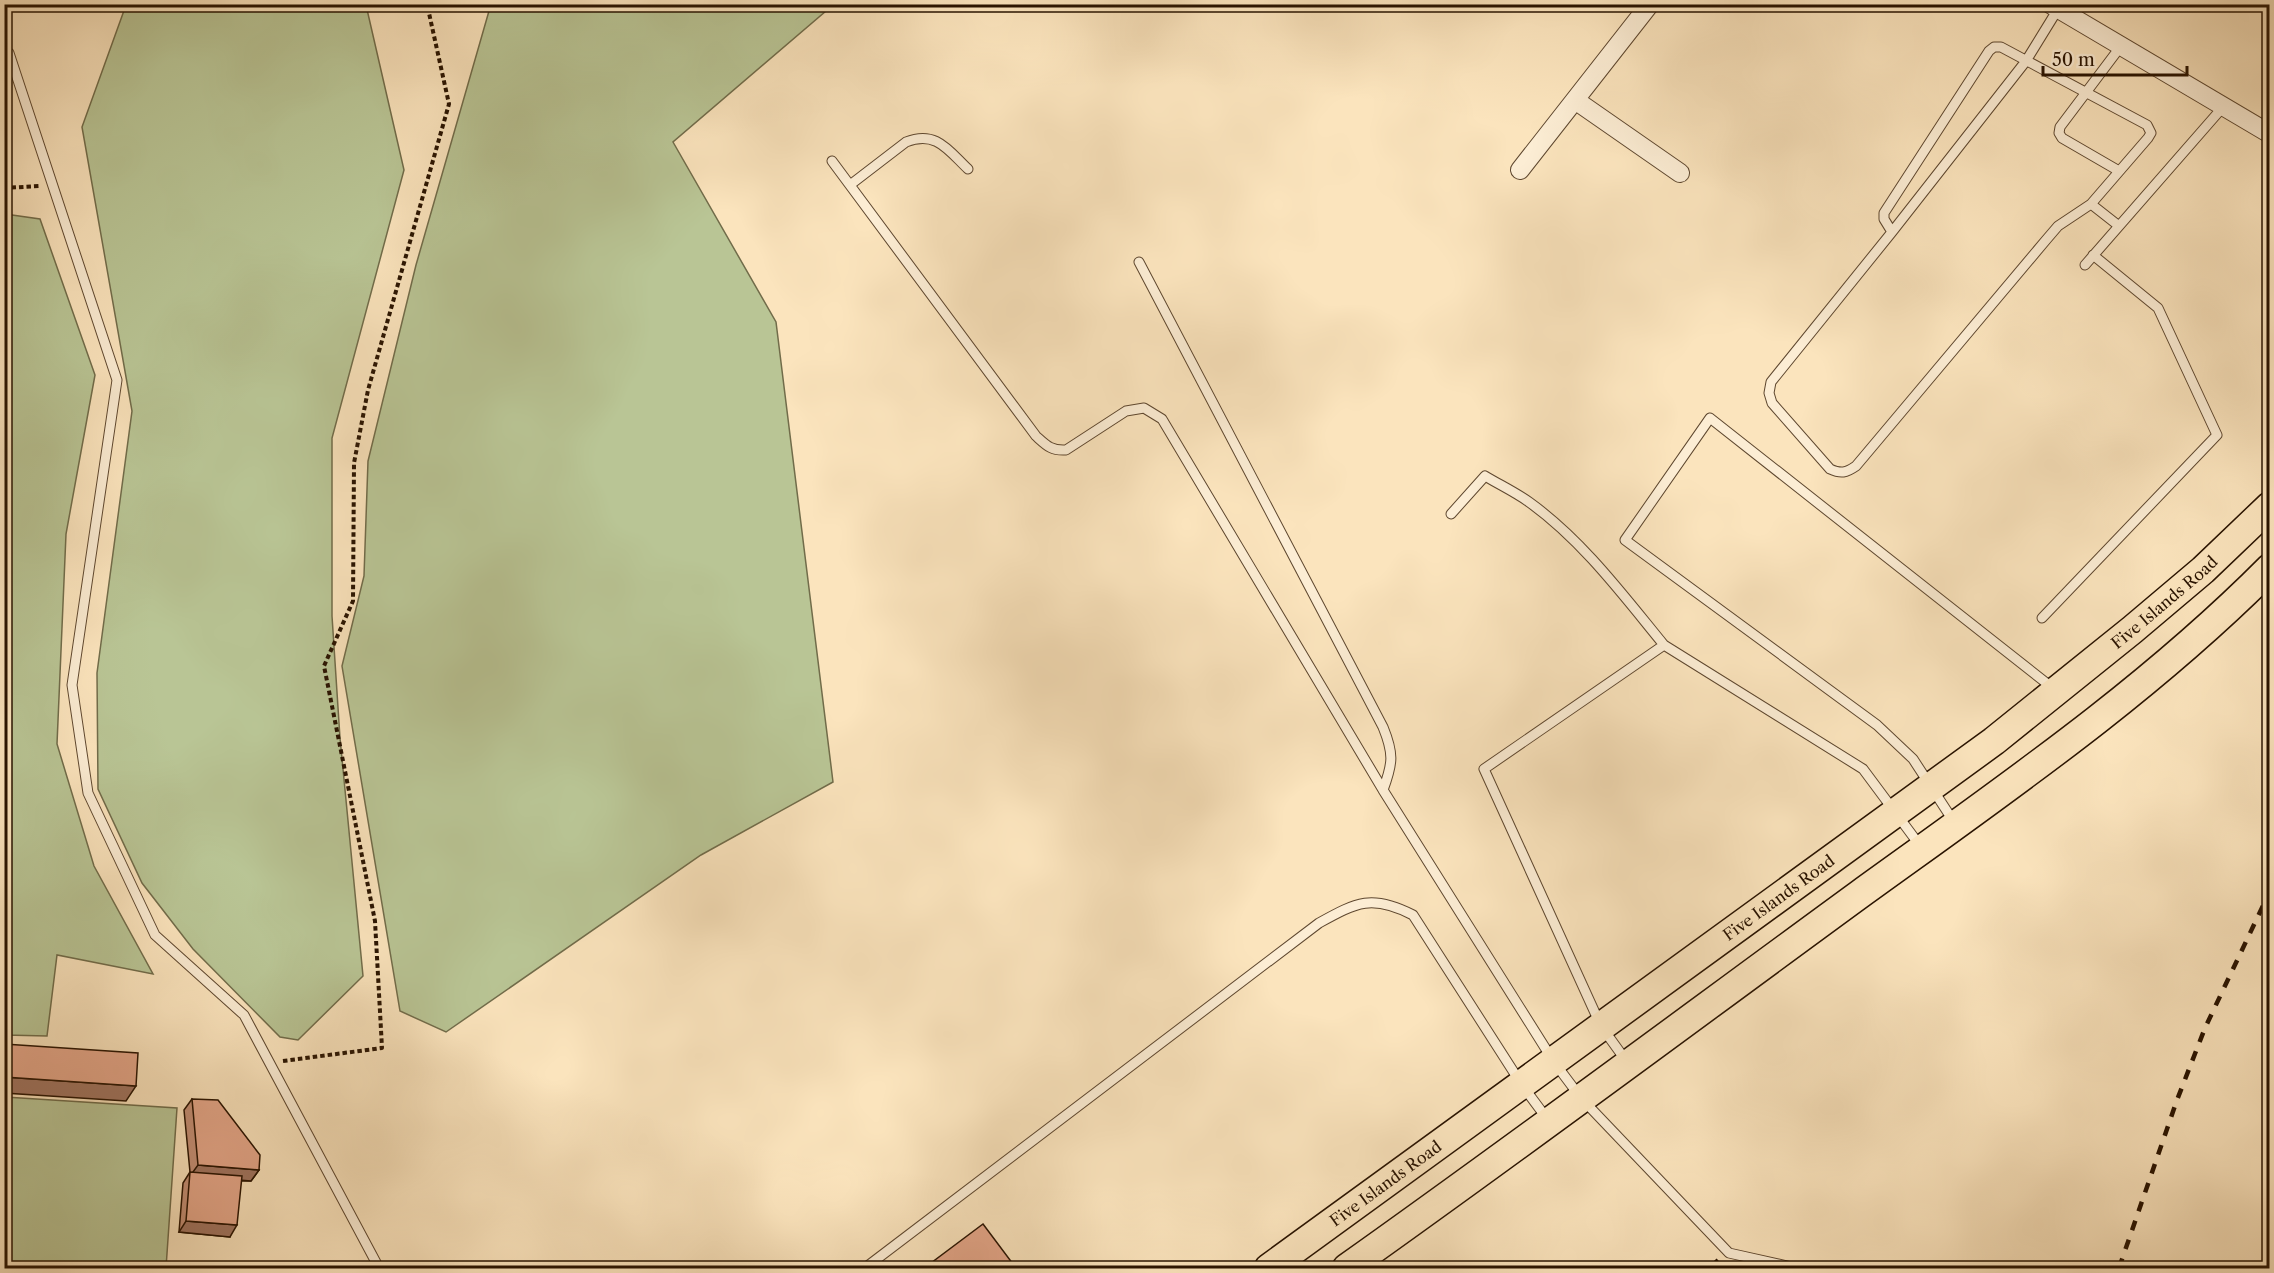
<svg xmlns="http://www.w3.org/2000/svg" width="2274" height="1273" font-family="'Libre Caslon Text',serif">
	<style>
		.green { fill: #b9c595; stroke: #716c4a; stroke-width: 1.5 }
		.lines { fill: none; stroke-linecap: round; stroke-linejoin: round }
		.service-casing { stroke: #5e472f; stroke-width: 11 }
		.minor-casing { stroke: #5e472f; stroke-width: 20 }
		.primary-casing { stroke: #291300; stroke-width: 31 }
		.path { stroke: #291300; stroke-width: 4; stroke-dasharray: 4.5 3; stroke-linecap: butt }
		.service { stroke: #fcedd4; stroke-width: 9 }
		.minor { stroke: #fcedd4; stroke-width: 18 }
		.primary { stroke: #fbe4bd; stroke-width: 28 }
		.rail { stroke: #291300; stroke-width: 4.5; stroke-dasharray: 10 10; stroke-linecap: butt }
		.wall { fill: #c48f76; stroke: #291300; stroke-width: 1.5 }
		.shaded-wall { fill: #a07460; stroke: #291300; stroke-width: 1.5 }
		.building { fill: #e4a689; stroke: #291300; stroke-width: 1.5 }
		.labels { text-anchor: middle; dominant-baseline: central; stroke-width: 4.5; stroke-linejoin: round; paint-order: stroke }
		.street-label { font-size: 16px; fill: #291300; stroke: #fcedd4 }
	</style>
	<rect width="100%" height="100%" fill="#fbe4bd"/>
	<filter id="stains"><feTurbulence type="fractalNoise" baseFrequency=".00333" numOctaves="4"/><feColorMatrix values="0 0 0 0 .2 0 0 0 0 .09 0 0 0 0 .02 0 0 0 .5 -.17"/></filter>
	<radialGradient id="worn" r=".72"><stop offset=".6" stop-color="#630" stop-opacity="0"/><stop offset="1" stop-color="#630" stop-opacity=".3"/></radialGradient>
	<!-- green -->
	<path class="green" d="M491,4L833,5L673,142L776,322L833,782L701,855L446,1032L400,1011L342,666L364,576L368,461L416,265Z
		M126,5H366L404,170L332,438V616L340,738L363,976L298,1040L280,1037L193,949L142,883L98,789L97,673L132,411L82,127Z
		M5,214L40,219L95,375L66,534L57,744L94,866L153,974L57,955L47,1036L5,1035Z
		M5,1097L177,1108L166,1268H5Z"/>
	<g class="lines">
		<!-- service casing -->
		<g class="service-casing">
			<path id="service" d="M9,53L117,380L72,685L88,793L155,935L244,1015L379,1268
				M832,161L1036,436C1046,445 1051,451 1066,450L1126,411L1144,408L1162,419L1383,790L1554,1062L1581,1098L1729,1253L1796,1268
				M2119,171L2062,138L2059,133L2060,127L2121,46
				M850,185L906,142C936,130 948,150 968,169
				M2091,204L2119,226
				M1892,232L1884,219V213L1989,51L1994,47H2001L2147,125L2151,133L2148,138L2091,204L2058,226L2046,240L1856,466C1846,473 1841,474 1830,469L1772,403L1769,393L1771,382L1892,232L2026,61L2058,9
				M1139,262L1383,727C1394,754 1393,763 1383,790
				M2085,265L2223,107
				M1451,514L1485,476C1500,485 1515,492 1529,502C1582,540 1623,595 1664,645
				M2042,618L2217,435L2158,308L2093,255
				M1954,822L1913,759L1877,725L1625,540L1710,418L2054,689
				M1627,1062L1601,1026L1484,769L1664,645L1863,769L1921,847
				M865,1268L1319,923C1357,902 1372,894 1413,915L1522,1085L1548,1120"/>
		</g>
		<!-- minor casing -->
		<g class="minor-casing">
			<path id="minor" d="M2050,4L2270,134
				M1575,100L1680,173
				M1520,170L1650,4"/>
		</g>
		<!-- primary casing -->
		<g class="primary-casing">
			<g id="primary">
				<path id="s1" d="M1269,1268L1994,741L2132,630L2203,570L2270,506"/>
				<path d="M1347,1268C1519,1146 1689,1019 1860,894C2001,792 2147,692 2270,568"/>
			</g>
		</g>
		<!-- path -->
		<path class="path" d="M4,188L40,186
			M283,1061L382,1048L375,921L324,666L353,601L354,463L368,390L449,104L427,4
			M1709,1268L1718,1260"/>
		<!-- service -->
		<use href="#service" class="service"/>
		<!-- minor -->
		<use href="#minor" class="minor"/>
		<!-- primary -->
		<use href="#primary" class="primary"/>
		<!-- rail -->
		<path class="rail" d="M2119,1268L2177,1100L2205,1028L2270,891"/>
	</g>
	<!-- wall -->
	<path class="wall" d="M192,1099L259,1170L251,1181H241L230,1237L179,1232L183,1183L190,1172L184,1110Z"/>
	<!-- shaded-wall -->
	<path class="shaded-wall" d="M4,1077L136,1086L126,1101L4,1093Z
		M198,1165L259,1170L251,1181L190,1176Z
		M186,1221L237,1225L230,1237L179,1232Z"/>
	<!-- building -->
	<path class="building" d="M4,1044L138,1053L136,1086L4,1077Z
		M192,1099L218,1100L260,1155L259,1170L198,1165Z
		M190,1172L242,1176L237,1225L186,1221Z
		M983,1224L1016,1268L923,1269Z"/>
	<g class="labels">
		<!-- street labels -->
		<g class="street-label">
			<text stroke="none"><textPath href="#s1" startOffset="1116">Five Islands Road</textPath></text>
			<text stroke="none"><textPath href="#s1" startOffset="630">Five Islands Road</textPath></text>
			<text stroke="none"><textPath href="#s1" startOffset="144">Five Islands Road</textPath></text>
		</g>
	</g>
	<!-- margin -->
	<rect width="2274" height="1273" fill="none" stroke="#fbe4bd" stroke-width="24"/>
	<rect x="6" y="6" width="2262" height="1261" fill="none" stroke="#291300" stroke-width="3"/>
	<rect x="12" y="12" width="2250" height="1249" fill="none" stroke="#291300" stroke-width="1.5"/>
	<!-- scale -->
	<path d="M2043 66v9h144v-9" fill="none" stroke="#291300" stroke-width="3"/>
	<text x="2052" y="66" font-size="18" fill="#291300" stroke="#fcedd4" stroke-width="4.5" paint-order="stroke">50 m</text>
	<rect width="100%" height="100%" filter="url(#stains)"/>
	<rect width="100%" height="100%" fill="url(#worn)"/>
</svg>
